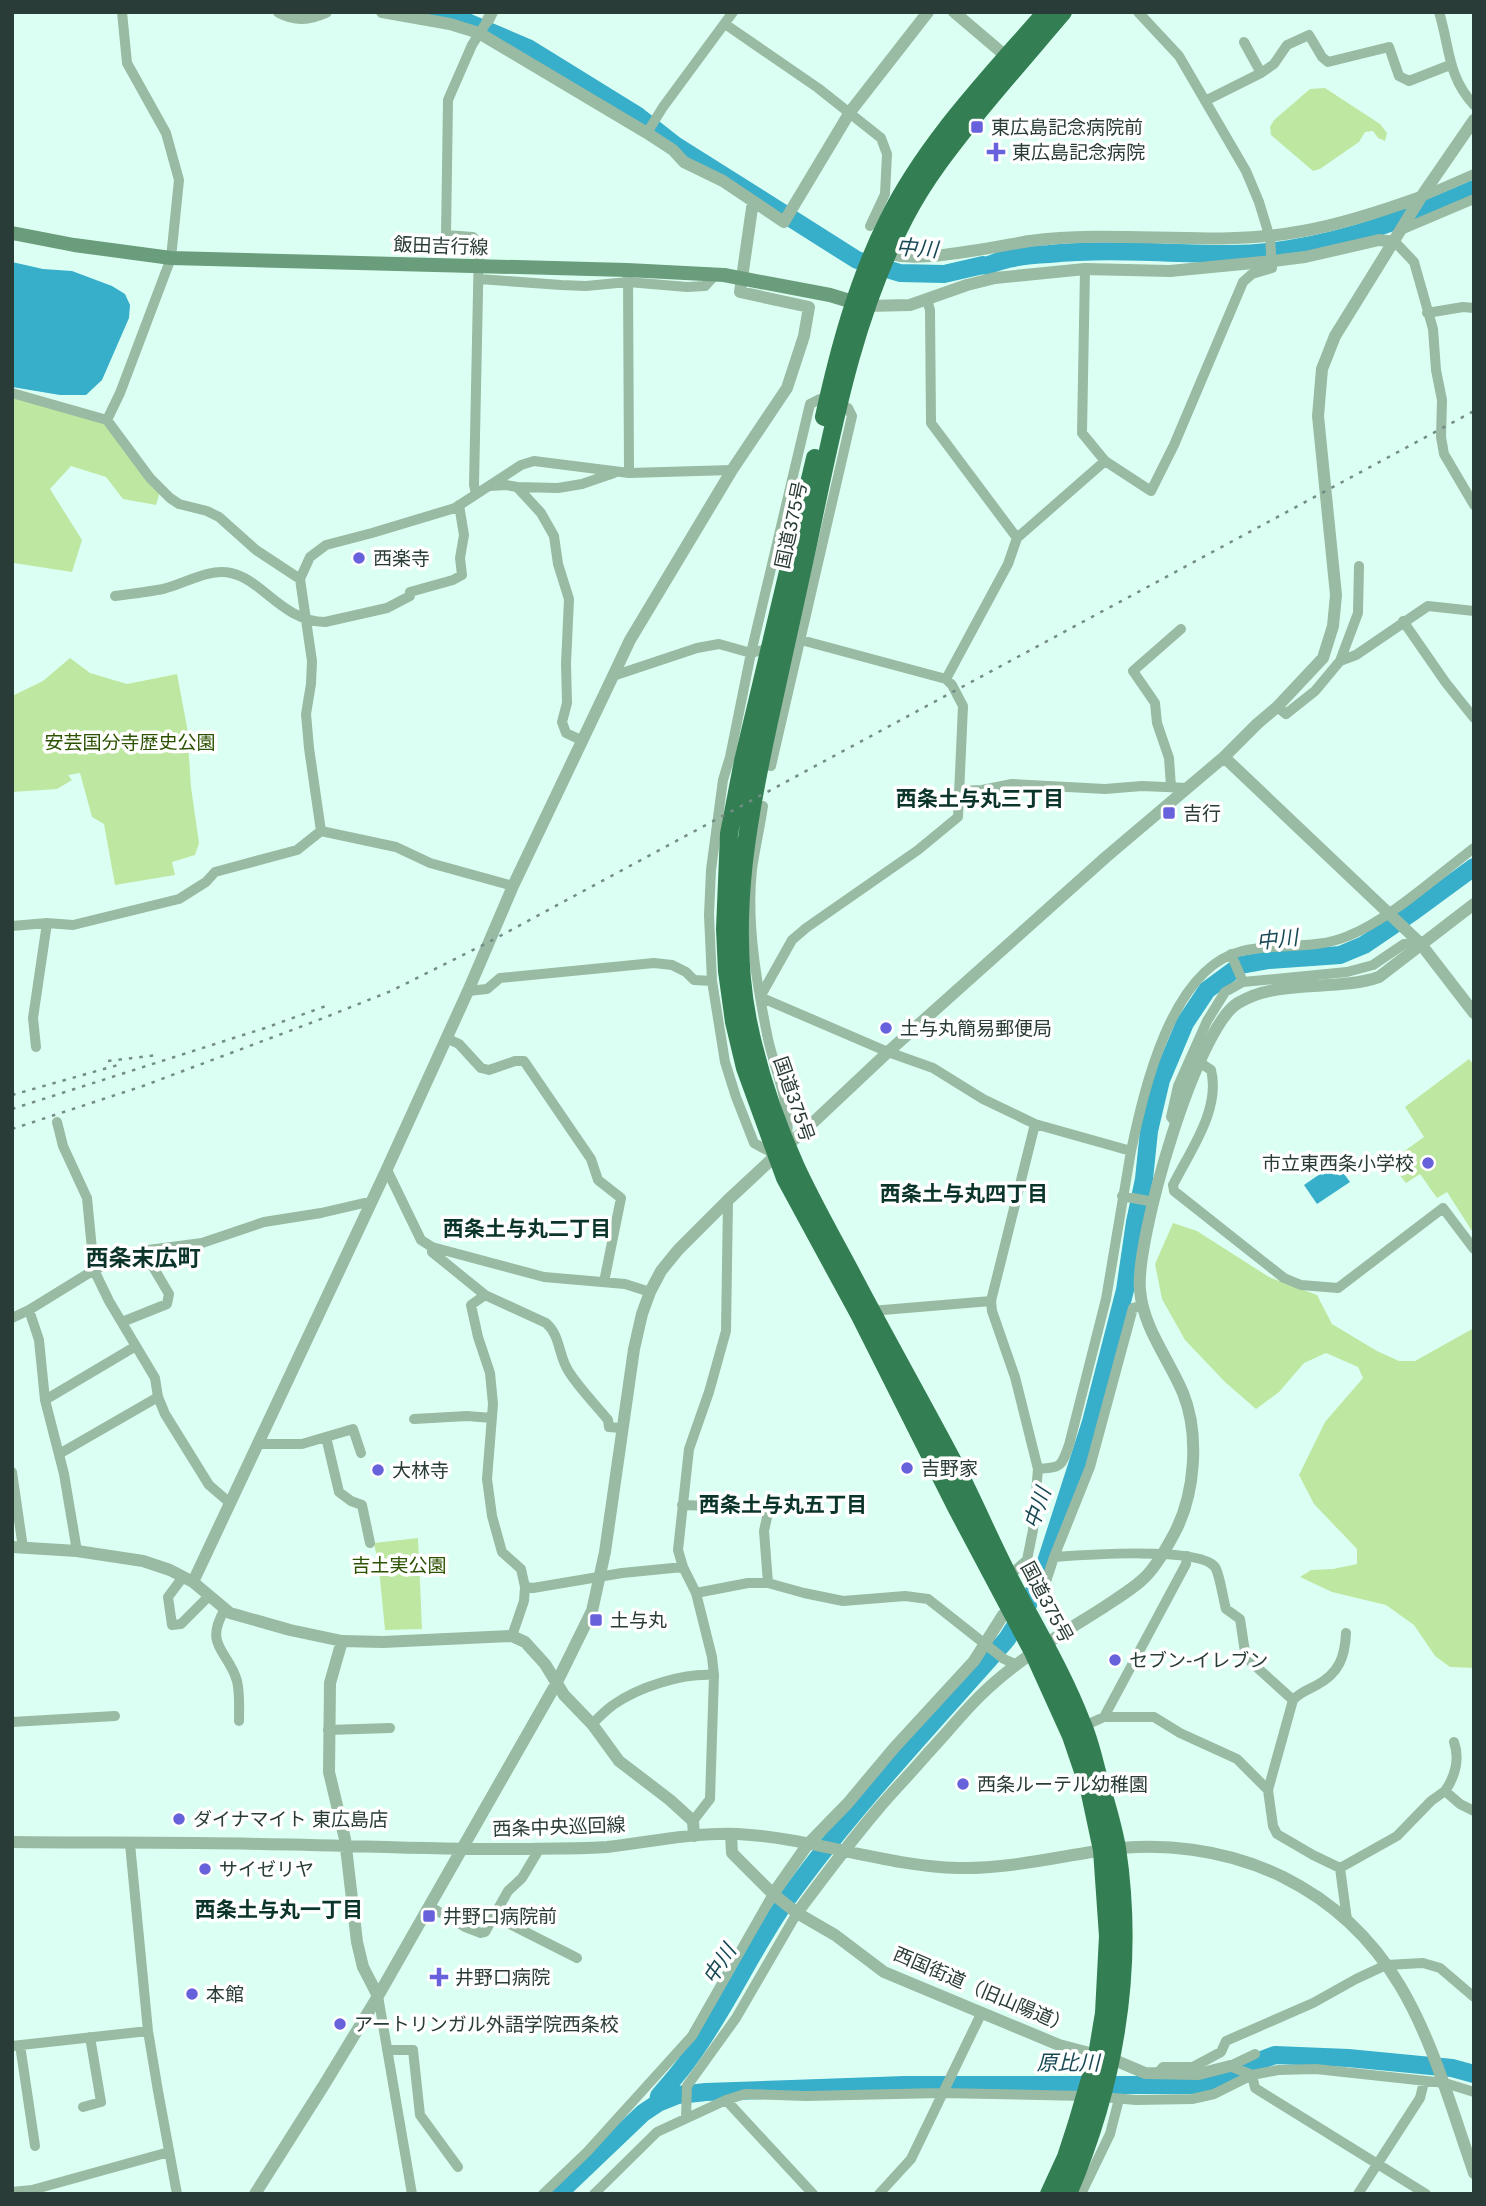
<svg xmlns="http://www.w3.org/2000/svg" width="1486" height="2206" font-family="Arial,'Noto Sans JP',sans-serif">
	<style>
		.green { fill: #bee8a1 }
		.water { fill: #37aeca }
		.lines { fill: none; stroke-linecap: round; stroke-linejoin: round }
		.river { stroke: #37aeca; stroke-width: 18 }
		.minor { stroke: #99baa3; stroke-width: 10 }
		.tertiary { stroke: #99baa3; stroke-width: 12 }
		.secondary { stroke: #6a9d7b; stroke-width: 14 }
		.trunk { stroke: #337e52; stroke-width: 18 }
		.rail { stroke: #748d85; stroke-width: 2.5; stroke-dasharray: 3.5 7; stroke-linecap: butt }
		.poi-dot { fill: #6761db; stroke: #fff; stroke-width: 2.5 }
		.labels { text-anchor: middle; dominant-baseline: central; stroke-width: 7; stroke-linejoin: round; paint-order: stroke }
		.poi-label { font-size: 19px; fill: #2a3c37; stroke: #fff; text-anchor: start }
		.street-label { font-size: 19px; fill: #2a3c37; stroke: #fff }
		.park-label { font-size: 19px; fill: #2c5200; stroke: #fff }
		.water-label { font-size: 21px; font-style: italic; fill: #174955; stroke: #fff }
		.neighbourhood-label { font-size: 21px; font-weight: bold; fill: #0b342b; stroke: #fff }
		.quarter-label { font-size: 23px; font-weight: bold; fill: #0b342b; stroke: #fff }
	</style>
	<rect width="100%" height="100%" fill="#dcfff4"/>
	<!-- green -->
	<path class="green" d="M1325,88L1380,124L1387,133L1385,141L1378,138L1373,131L1365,132L1359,142L1320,169L1313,171L1271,135L1270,127L1274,120L1310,89Z
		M12,388L107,420L161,489L156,505L123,499L106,477L71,466L50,489L82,540L72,572L14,563L12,557Z
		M70,658L90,673L127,684L177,674L187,727L191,787L199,843L195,855L172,862L175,875L115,885L104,824L92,817L80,773L68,775L72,780L57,789L12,792V696L43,681Z
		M1469,1059L1474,1065V1234L1447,1192L1437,1198L1420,1174L1406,1183L1389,1162L1424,1137L1405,1107Z
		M1173,1223L1197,1231L1269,1277L1317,1295L1332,1324L1377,1351L1399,1361H1415L1474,1328V1668L1450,1667L1435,1656L1414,1625L1386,1605L1332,1592L1300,1577L1311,1570L1333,1569L1357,1564V1549L1314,1504L1299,1475L1325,1422L1363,1378L1358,1367L1326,1353L1304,1363L1279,1392L1256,1409L1225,1382L1185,1340L1162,1299L1155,1264Z
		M418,1538L422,1629L385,1630L379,1569L374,1543Z"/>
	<!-- water -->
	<path class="water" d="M12,262L43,269L72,271L112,286L125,294L130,305L129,318L102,380L86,395H60L12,387Z
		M1336,1163L1350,1182L1317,1204L1304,1185Z"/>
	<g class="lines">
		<!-- river -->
		<path class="river" d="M428,14L460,19L528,48L638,116L675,145L857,260L900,273L944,274L983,265L987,266C1006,257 1028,255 1049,254C1109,248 1169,254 1229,254C1314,254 1398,223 1474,189
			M658,2103L678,2095L706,2092L905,2085H1196L1230,2076L1254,2063L1275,2055L1348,2058L1452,2068L1474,2074
			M558,2194L643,2113L658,2103L659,2096C669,2084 680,2072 689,2059C728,2006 754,1944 793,1891C858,1802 934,1722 1007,1639L1027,1607L1044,1568L1091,1422L1125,1290L1135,1222L1144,1179L1149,1131L1161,1080L1185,1023L1207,990L1241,965L1269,960L1340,955L1364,945L1414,911L1474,867"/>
		<!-- minor -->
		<path class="minor" d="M1439,12C1450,47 1447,76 1474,105
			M725,24L818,88L881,138L887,154L885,194L870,226
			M1244,42L1261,73
			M1205,101L1261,73L1274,64L1287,45L1309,35L1322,57L1328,62L1389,47L1399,76L1409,81L1450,65
			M647,133L663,107L733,12
			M1421,197L1474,174
			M1401,230L1474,199
			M1395,242L1414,262L1433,329L1436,370L1442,400L1441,437L1444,454L1474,505
			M1085,269L1082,433L1105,461
			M628,276L629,473
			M479,279L561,285L586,286L628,282L687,287L705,286L716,274
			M927,300L930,310L931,423L1017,538
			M1427,313L1463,307L1474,308
			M12,393L107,420L150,478L170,498L179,504L207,511L219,517L256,550L300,579
			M107,420L120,393L171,258L179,180L166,133L127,63L122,12
			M490,486L506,485L517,487L541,513L554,536L558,564L569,599L566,664L567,703L562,722L566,733L583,741
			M517,487L558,488L582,484L614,473
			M476,494L474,485L479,244L473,237L446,235L448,100L472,45L488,20
			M115,596C131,594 147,592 163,589C185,584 207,568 231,573C263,580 282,621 325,622L387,608L410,596V592L453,580L462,575L460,558L464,535L459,505
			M1403,621L1446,683L1474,718
			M1340,661L1358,613L1359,566
			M613,676L697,648L719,644L751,653L801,640L946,679L952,685L963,706L958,817L918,850L806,928L792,940L760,997
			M946,679L1008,564L1017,538L1105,461L1151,491L1174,445L1243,282L1252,274L1272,268L1270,238L1259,202L1246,171L1179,56L1138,12
			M1277,707L1286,714L1315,691L1340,661L1356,655L1428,606L1474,611
			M756,763L771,766L852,416L848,408L839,405
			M1171,787L1169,758L1157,723L1155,703L1133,671L1181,629
			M960,791L982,790L1012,784L1105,789L1142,786L1188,788
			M763,806C760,827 755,848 752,869C746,923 757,985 768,1039C775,1070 791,1105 787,1138
			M321,831L309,748L306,714L311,684L312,661L300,579L310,557L326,545L372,533L455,508L521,465L534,461L629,473L732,470
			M12,926L47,923L73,925L179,899L206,882L215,872L297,850L321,831L396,847L430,863L513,886
			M1243,982L1347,972L1373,965L1404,944L1420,943
			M468,991L487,989L500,978L654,963L672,965L686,972L694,980L712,981
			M760,997L888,1052L933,1068L983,1099L1035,1124L991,1301L871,1311
			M446,1038L459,1044L481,1068L489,1070L515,1061H524L591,1159L598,1180L621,1198L604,1282
			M36,1047L33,1018L47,923
			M1199,1062L1211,1070C1221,1109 1190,1151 1173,1185L1174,1191L1284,1278L1301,1285L1338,1288L1443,1208L1474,1249
			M57,1122L63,1146L87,1198L94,1270L109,1301L155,1378L158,1397L165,1414L209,1485L230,1503
			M1176,1123L1171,1117L1178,1086L1207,1021L1225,992L1243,982L1231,954
			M1035,1124L1131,1151L1106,1299L1069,1445C1061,1468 1061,1467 1038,1469
			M1131,1151C1144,1090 1171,968 1242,951C1277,943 1315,950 1348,936C1389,920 1438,875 1474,848
			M776,1155L754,1143L736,1097L725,1062L712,981L709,915L711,870L723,780L730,757L751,653L810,404L820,399L828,401
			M386,1171L388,1172L421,1240L432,1247L544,1277L625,1284L650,1292
			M1122,1196L1154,1202
			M728,1200L726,1331L709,1392L689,1449L678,1550L683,1567L696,1593L748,1583H768L804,1593L843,1601L905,1596L928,1599L1004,1659L1015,1664
			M432,1247V1252L485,1295L546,1323C561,1336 558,1356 569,1372C580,1389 595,1404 608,1420L609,1427L621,1428
			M485,1295L471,1305L478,1337L490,1373L493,1404L487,1479L492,1516L502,1552L521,1569L525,1587L524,1601L512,1636
			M991,1301L992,1311L1015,1377L1038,1469L1033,1530L1027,1560L1009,1576
			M29,1310L39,1340L45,1400L64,1474L77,1551
			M12,1318L29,1310L94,1270L116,1260L148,1250L202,1243L264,1222L321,1213L364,1203H370
			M122,1322L167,1304L169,1294L149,1260L148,1250
			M45,1400L136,1346
			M414,1419L467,1416L492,1418
			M326,1437L339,1492L351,1501L362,1505L370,1543
			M258,1444H302L353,1429L361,1453
			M59,1454L158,1397
			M12,1472L23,1548
			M682,1505L769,1508L764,1531L768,1583
			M1054,1557C1081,1555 1200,1546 1215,1567C1220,1575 1223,1599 1226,1609L1240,1619L1245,1652L1251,1662L1293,1700L1268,1790L1273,1826L1277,1834L1313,1855L1340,1868
			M183,1577L168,1597L172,1625L181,1624L209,1596
			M525,1587L533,1588L622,1573L683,1567
			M1041,1597L1054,1557L1090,1467L1133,1308L1142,1306
			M225,1609C203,1646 228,1650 237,1681C240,1693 239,1708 239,1721
			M1293,1700C1300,1692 1308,1690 1317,1685C1339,1673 1345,1657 1346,1633
			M1104,1717L1186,1564L1187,1556
			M12,1722L115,1716
			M592,1724C598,1718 605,1711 613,1705C639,1687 682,1673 714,1675
			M1084,1726L1104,1717H1154L1180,1733L1237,1759L1268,1790
			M328,1730L390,1728
			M1445,1791C1455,1777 1460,1759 1454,1742
			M693,1821L710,1799L714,1675L712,1657L696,1593
			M130,1844L148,2031L158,2091L177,2194
			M1340,1868L1397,1836L1431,1801L1445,1791L1460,1804L1474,1811
			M1340,1868L1347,1920
			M429,1906L465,1927L481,1933L485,1932L508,1891L522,1878L540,1848
			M494,1916L577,1958
			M378,1996L412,2194
			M20,2045L35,2146
			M12,2046L148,2031
			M387,2050H413L420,2115L458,2167
			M1230,2066L1252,2075L1255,2088L1426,2194
			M1230,2066L1255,2054
			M1158,2073L1163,2067H1193L1221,2052L1226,2041L1313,2003L1356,1979L1386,1965L1423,1963L1440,1968L1474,1997
			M1102,2097L1136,2100L1192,2099L1214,2094L1252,2075L1278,2070L1316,2069L1445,2083L1474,2092
			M726,2100L813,2194
			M83,2107L101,2102L90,2037
			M686,2118L687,2086L736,2018L797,1913
			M12,2192L32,2190L169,2152
			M543,2194L587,2152L692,2036L773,1894
			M594,2194L657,2132L726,2100L745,2094L806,2096L941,2093L1085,2096
			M879,2194L911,2159L982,2012
			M1081,2194L1110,2134L1119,2099
			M1358,2194L1420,2098L1424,2082"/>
		<!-- tertiary -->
		<path class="tertiary" d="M279,12C296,21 309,19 326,12
			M382,12L450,24L479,33L647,133L673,150L684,162L723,181L784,222L850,112L928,12
			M954,12L1007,57
			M488,20L492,12
			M888,252C909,266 1002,245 1030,241C1120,229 1213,248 1303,231C1343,224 1382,211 1421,197
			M867,306L910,305L967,285L995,278L1085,269L1170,271L1273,261L1305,257L1379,240L1395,242
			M1224,757L1420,943L1474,1013
			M12,1547L77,1551L143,1561L170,1570L193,1582L230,1613L290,1630L342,1641L383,1642L512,1636L525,1642L545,1664L564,1695L592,1724L619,1761L670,1800L693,1821L694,1836
			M193,1582L386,1171L468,991L513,886L613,676L630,640L732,470L787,388L804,336L809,307L740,292L753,201
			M342,1641L330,1683L329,1772L345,1839L357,1942L363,1967L378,1996
			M731,1834L732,1853L773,1894L797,1913L835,1935L884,1972L1059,2045L1112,2059L1145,2073L1199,2074L1230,2066
			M12,1842C95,1843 178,1842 260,1844C348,1845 436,1850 524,1849C552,1848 580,1849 607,1847C651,1842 695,1832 738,1834C813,1838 884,1866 959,1868C1006,1869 1051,1858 1098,1851C1160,1841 1226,1849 1283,1877C1408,1939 1432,2052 1474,2173
			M773,1894L808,1844L848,1803L894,1748L974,1661L1003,1615L1010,1609
			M797,1913C823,1878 849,1843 878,1809C894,1790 912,1772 928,1753C947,1733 964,1711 983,1693C1018,1659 1060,1635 1101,1609C1114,1600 1130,1591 1142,1580C1155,1569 1166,1549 1174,1534C1195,1495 1200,1435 1183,1393C1169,1359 1143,1328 1140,1290C1135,1241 1196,1028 1238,1003C1280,978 1335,992 1379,977L1474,904
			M255,2194L324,2085L378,1996L556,1684L592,1611L605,1552L634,1349L642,1314L650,1292L661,1271L678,1250L728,1200L787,1145L803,1132L888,1052L1106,857L1224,757L1257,724L1277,707L1323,658L1333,626L1336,595L1318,416L1322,369L1335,336L1421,197L1474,120"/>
		<!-- secondary -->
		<path class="secondary" d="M12,233L74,245L171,258L627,270L724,275L830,295L863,305"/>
		<!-- trunk -->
		<path class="trunk" d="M1063,12C1035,45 1007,77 979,111C951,146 926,177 905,217C848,325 829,450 803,567C792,617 781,667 770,717C748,817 728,919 748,1021C758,1070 775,1121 796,1167C814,1206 836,1244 856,1282C889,1345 924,1406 957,1469C975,1504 990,1540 1008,1575C1033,1624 1062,1671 1082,1723C1090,1741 1094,1761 1099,1779C1106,1802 1113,1825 1117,1848C1135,1967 1115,2084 1068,2194
			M824,417C839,349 857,282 888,220C927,141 990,77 1046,12
			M815,458L743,761L729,834L725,929L727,971L734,1022L745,1068L785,1178L860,1316L956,1507L1033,1652L1071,1736L1089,1789L1102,1850L1108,1936L1104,2013L1097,2055L1077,2123L1066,2157L1049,2194"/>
		<!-- rail -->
		<path class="rail" d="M108,1061L157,1055
			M12,1095L118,1065
			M12,1109L265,1028L326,1006
			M12,1129L143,1086L316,1021L391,991L487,943L1474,411"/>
	</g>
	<!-- markers -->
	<g class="poi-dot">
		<rect x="970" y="120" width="14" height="14" rx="3.5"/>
		<path d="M992.5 141.5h7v7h7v7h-7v7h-7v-7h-7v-7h7z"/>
		<circle cx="359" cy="558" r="7"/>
		<rect x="1162" y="806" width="14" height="14" rx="3.5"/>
		<circle cx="886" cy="1028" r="7"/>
		<circle cx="1428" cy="1163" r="7"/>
		<circle cx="907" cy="1468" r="7"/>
		<circle cx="378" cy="1470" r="7"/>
		<rect x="589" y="1613" width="14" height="14" rx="3.5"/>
		<circle cx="1115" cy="1660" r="7"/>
		<circle cx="963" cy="1784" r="7"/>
		<circle cx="179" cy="1819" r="7"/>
		<circle cx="205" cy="1869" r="7"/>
		<rect x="422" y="1909" width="14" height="14" rx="3.5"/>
		<path d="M435.5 1966.5h7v7h7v7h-7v7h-7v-7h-7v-7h7z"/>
		<circle cx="192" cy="1994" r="7"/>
		<circle cx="340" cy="2024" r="7"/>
	</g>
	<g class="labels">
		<!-- poi labels -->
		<g class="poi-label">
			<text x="991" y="127">東広島記念病院前</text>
			<text x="1012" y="152">東広島記念病院</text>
			<text x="373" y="558">西楽寺</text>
			<text x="1183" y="813">吉行</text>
			<text x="900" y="1028">土与丸簡易郵便局</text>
			<text x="1414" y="1163" text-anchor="end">市立東西条小学校</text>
			<text x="921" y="1468">吉野家</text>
			<text x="392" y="1470">大林寺</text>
			<text x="610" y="1620">土与丸</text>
			<text x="1129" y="1660">セブン-イレブン</text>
			<text x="977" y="1784">西条ルーテル幼稚園</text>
			<text x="193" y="1819">ダイナマイト 東広島店</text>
			<text x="219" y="1869">サイゼリヤ</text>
			<text x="443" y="1916">井野口病院前</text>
			<text x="455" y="1977">井野口病院</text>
			<text x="206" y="1994">本館</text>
			<text x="354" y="2024">アートリンガル外語学院西条校</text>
		</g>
		<!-- street labels -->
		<g class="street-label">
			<text transform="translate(441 246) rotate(2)">飯田吉行線</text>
			<text transform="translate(791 525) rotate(-78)">国道375号</text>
			<text transform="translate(794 1099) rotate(71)">国道375号</text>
			<text transform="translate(1047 1602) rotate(62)">国道375号</text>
			<text transform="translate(559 1827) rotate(-2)">西条中央巡回線</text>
			<text transform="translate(982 1990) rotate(23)">西国街道（旧山陽道）</text>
		</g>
		<!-- park labels -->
		<g class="park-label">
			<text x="130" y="742">安芸国分寺歴史公園</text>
			<text x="399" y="1565">吉土実公園</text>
		</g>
		<!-- water labels -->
		<g class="water-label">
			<text transform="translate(917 248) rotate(4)">中川</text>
			<text transform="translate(1277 939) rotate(-6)">中川</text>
			<text transform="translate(1037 1508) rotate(-71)">中川</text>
			<text transform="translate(719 1964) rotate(-57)">中川</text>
			<text x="1068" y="2062">原比川</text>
		</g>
		<!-- neighbourhood labels -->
		<g class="neighbourhood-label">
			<text x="980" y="798">西条土与丸三丁目</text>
			<text x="964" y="1193">西条土与丸四丁目</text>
			<text x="527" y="1228">西条土与丸二丁目</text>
			<text x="783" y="1504">西条土与丸五丁目</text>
			<text x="279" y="1909">西条土与丸一丁目</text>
		</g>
		<!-- quarter labels -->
		<g class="quarter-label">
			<text x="143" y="1258">西条末広町</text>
		</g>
	</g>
	<!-- border -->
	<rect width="1486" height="2206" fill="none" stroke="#2a3c37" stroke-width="28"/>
</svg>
